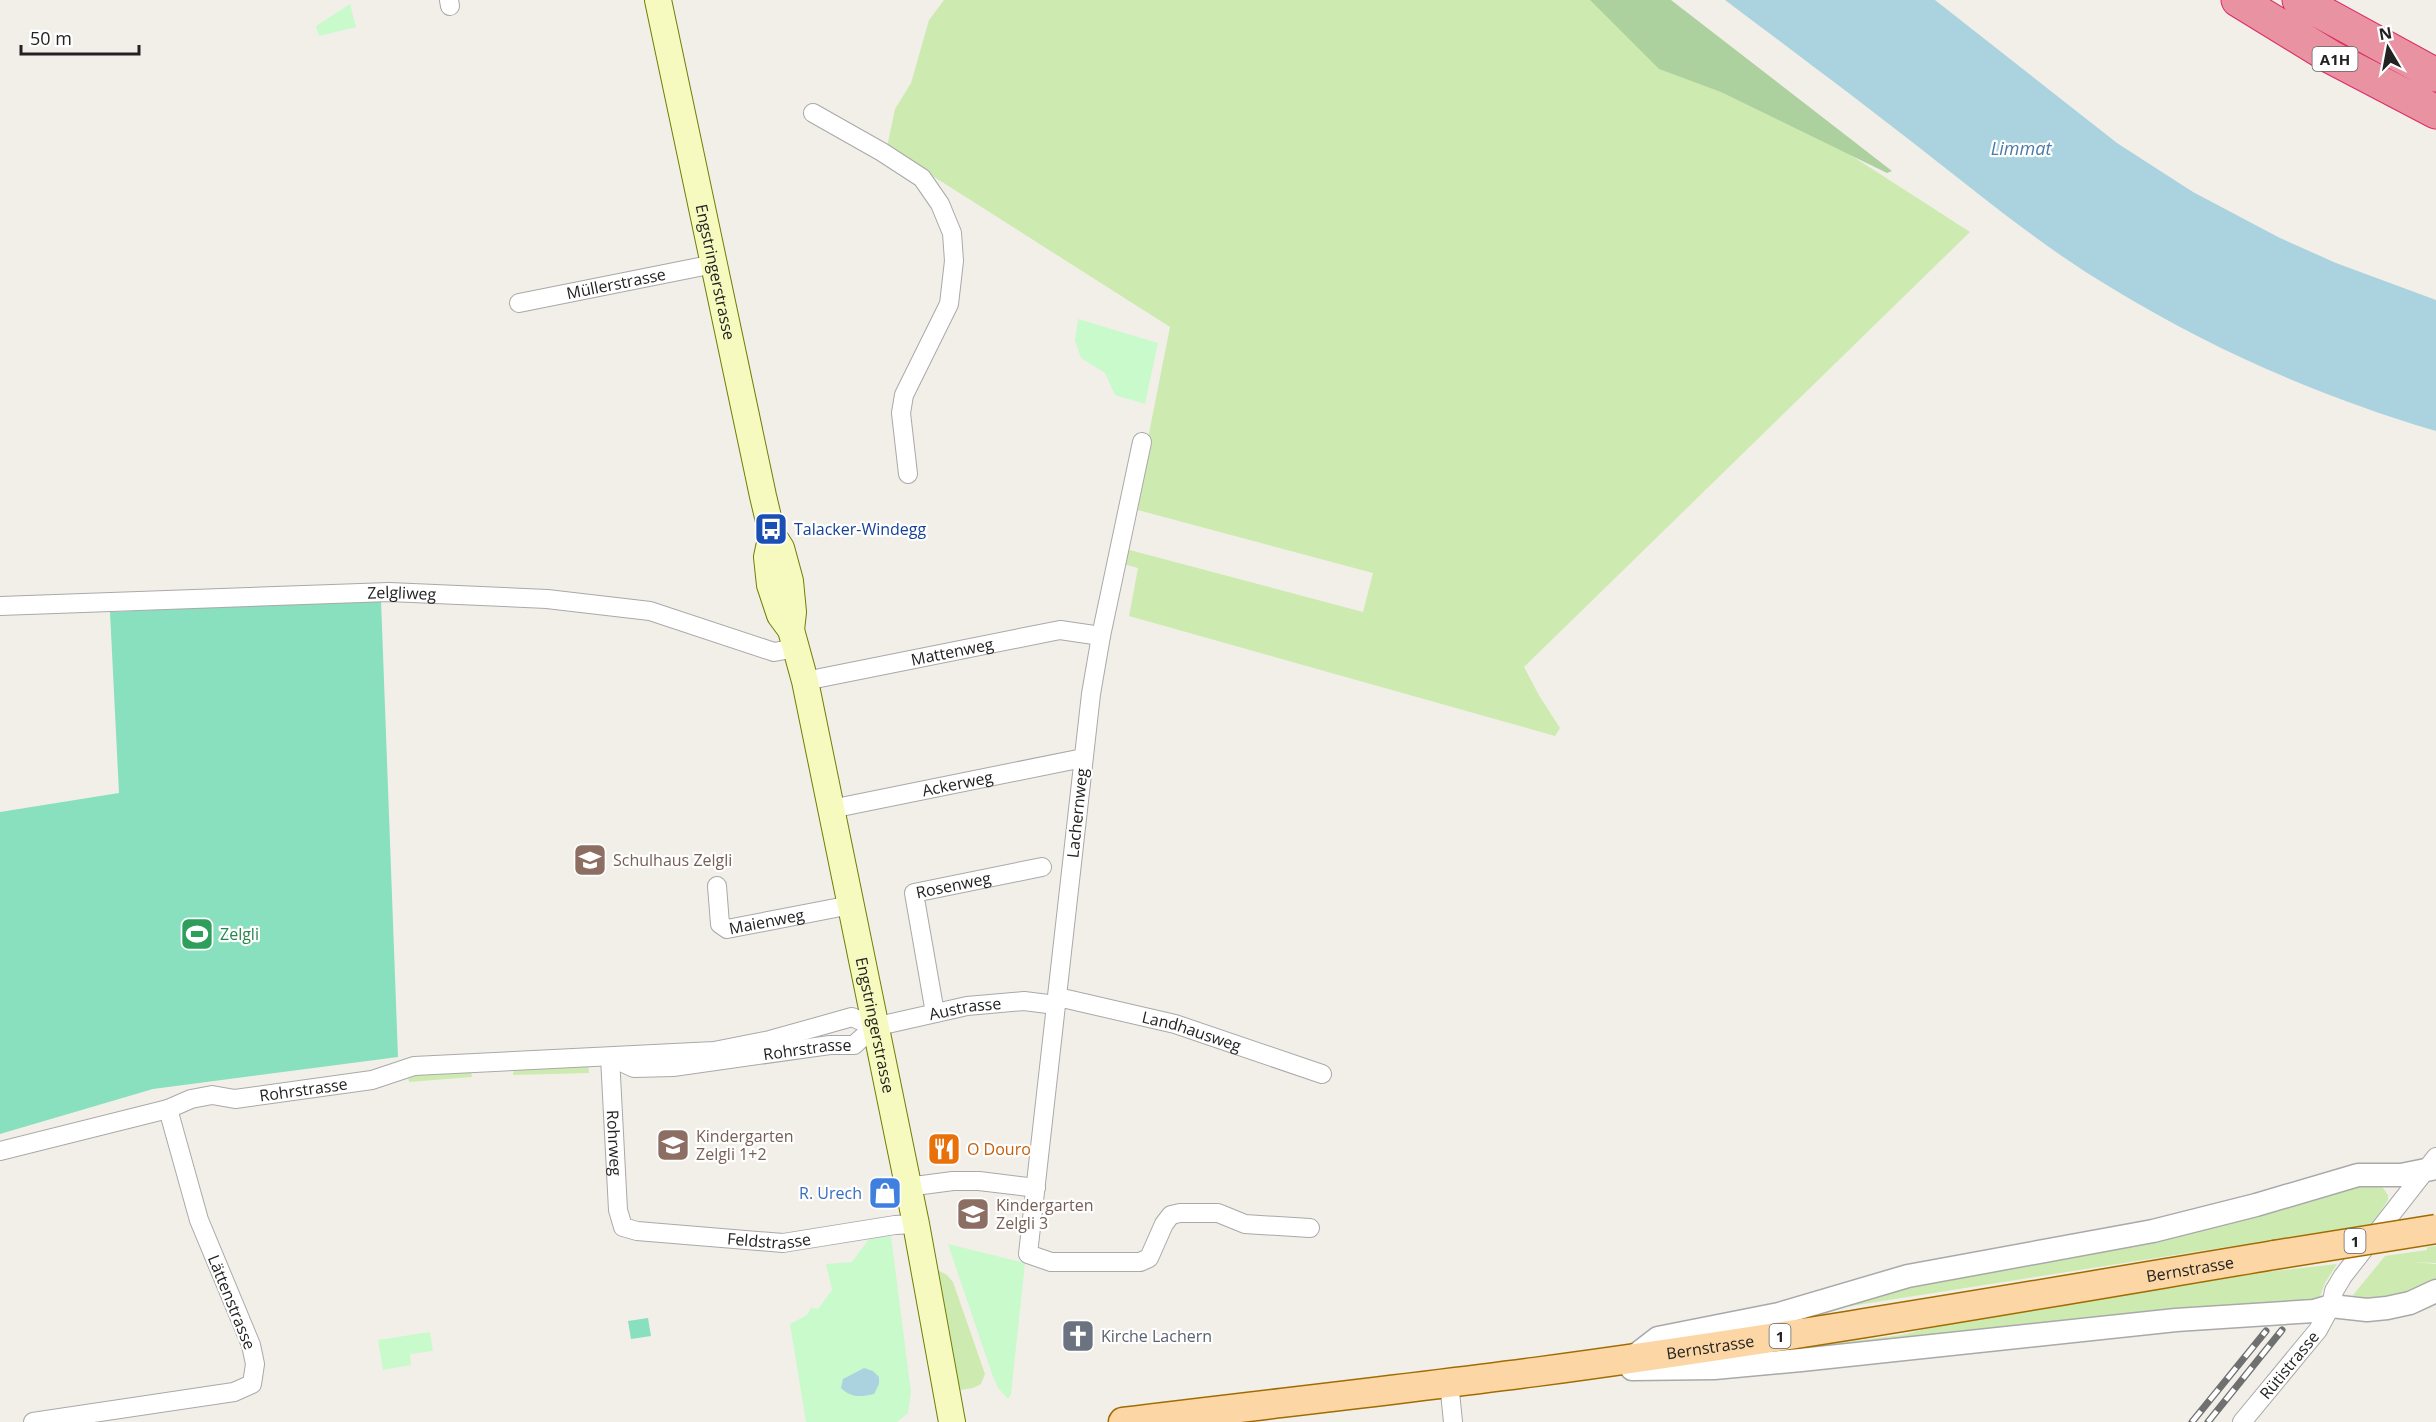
<svg xmlns="http://www.w3.org/2000/svg" width="2436" height="1422" font-family="'Open Sans',sans-serif">
	<style>
		.grass { fill: #cdebb0 }
		.forest { fill: #add19e }
		.park { fill: #c8facc }
		.pitch { fill: #88e0be }
		.water { fill: #aad3df }
		.lines { fill: none; stroke-linecap: round; stroke-linejoin: round }
		.minor-casing { stroke: #a9a9a9; stroke-width: 20 }
		.tertiary-casing { stroke: #a9a9a9; stroke-width: 25 }
		.secondary-casing { stroke: #707d05; stroke-width: 28 }
		.primary-casing { stroke: #a06b00; stroke-width: 31 }
		.motorway-casing { stroke: #dc2a67; stroke-width: 35 }
		.minor { stroke: #fff; stroke-width: 18 }
		.tertiary { stroke: #fff; stroke-width: 22 }
		.secondary { stroke: #f7fabf; stroke-width: 26 }
		.primary { stroke: #fcd6a4; stroke-width: 28 }
		.motorway { stroke: #e892a2; stroke-width: 33 }
		.rail-casing { stroke: #707070; stroke-width: 7 }
		.rail { stroke: #fff; stroke-width: 4.5; stroke-dasharray: 14; stroke-linecap: butt }
		.primary-bridge-casing { stroke: #a06b00; stroke-width: 31; stroke-linecap: butt }
		.primary-bridge { stroke: #fcd6a4; stroke-width: 28 }
		.labels { text-anchor: middle; dominant-baseline: central; stroke-width: 4.5; stroke-linejoin: round; paint-order: stroke }
		.shield { fill: #fff; stroke: #646464; stroke-width: 1.5 }
		.shield-label { font-size: 15px; font-weight: bold; fill: #222 }
		.street-label { font-size: 16px; fill: #222; stroke: #fff }
		.transit-label { font-size: 16px; fill: #164399; stroke: #fff; text-anchor: start }
		.education-label { font-size: 16px; fill: #785e54; stroke: #fff; text-anchor: start }
		.leisure-label { font-size: 16px; fill: #27864d; stroke: #fff; text-anchor: start }
		.food-label { font-size: 16px; fill: #c56008; stroke: #fff; text-anchor: start }
		.shop-label { font-size: 16px; fill: #366cbe; stroke: #fff; text-anchor: end }
		.worship-label { font-size: 16px; fill: #5b616d; stroke: #fff; text-anchor: start }
		.water-label { font-size: 18px; font-style: italic; fill: #4a7aab; stroke: #fff }
	</style>
	<rect width="100%" height="100%" fill="#f2efe9"/>
	<!-- grass -->
	<path class="grass" d="M944,0H1610L1970,232L1524,667L1540,697L1560,728L1555,736L1129,616L1138,568L1123,564L1126,549L1363,612L1373,573L1134,509L1170,327L887,147L895,109L911,83L929,20Z
		M588,1063L589,1073L513,1075L514,1069Z
		M412,1072H471L472,1077L409,1082L408,1076Z
		M2348,1184L2381,1185L2388,1195V1200L2372,1224L1825,1310L1889,1288Z
		M2436,1246V1263L2412,1262L2436,1264V1285L2377,1302L2357,1296L2355,1298L2353,1295L2385,1256L2427,1250V1247Z
		M2337,1264L2325,1283L2319,1299L1718,1358L1901,1335L1990,1314L2275,1271Z
		M936,1269L947,1275L953,1282L985,1374L981,1384L973,1388L960,1390Z"/>
	<!-- forest -->
	<path class="forest" d="M1590,0H1671L1892,171L1887,173L1721,92L1659,69Z"/>
	<!-- park -->
	<path class="park" d="M350,4L356,27L319,36L316,26Z
		M1078,319L1158,343L1145,404L1115,395L1105,373L1081,358L1075,340Z
		M891,1236L911,1392L908,1413L897,1422H806L790,1324L807,1315L811,1308L818,1309L832,1290L826,1264L852,1262L869,1239Z
		M948,1244L1025,1263L1011,1394L1008,1399L998,1388L992,1374Z
		M430,1332L433,1351L410,1354L411,1365L383,1370L378,1340Z"/>
	<!-- pitch -->
	<path class="pitch" d="M381,600L398,1057L153,1089L0,1134V812L119,793L110,612Z
		M648,1318L651,1336L631,1339L628,1321Z"/>
	<!-- water -->
	<path class="water" d="M1725,0H1935L2117,143L2193,192L2280,238L2336,263L2436,300V431C2319,396 2215,351 2110,287C2041,246 1979,194 1916,145C1853,96 1789,48 1725,0Z
		M864,1368L873,1371L879,1377V1384L874,1394C861,1397 851,1398 841,1388L843,1379Z"/>
	<g class="lines">
		<!-- minor casing -->
		<g class="minor-casing">
			<g id="minor">
				<path d="M449,0L450,6"/>
				<path d="M813,113L882,152L922,178L940,204L952,233L954,261L949,304L904,395L901,413L908,474"/>
				<path id="s1" d="M519,303L714,264"/>
				<path d="M1142,442L1101,636L1091,694L1028,1254L1051,1262H1140L1149,1258L1164,1224L1171,1215L1180,1213H1218L1245,1224L1310,1228"/>
				<path id="s2" d="M0,606L389,592L547,599L650,611L774,652L796,648"/>
				<path id="s3" d="M805,681L1060,630L1101,636"/>
				<path id="s4" d="M831,809L1083,758"/>
				<path id="s5" d="M717,886L720,924L727,929L851,905"/>
				<path id="s6" d="M1058,997L1175,1024L1322,1074"/>
				<path id="s7" d="M935,1013L914,893L1042,867"/>
				<path id="s8" d="M610,1057L618,1210L623,1227L637,1231L783,1243L895,1225L916,1224"/>
				<path id="s9" d="M610,1057L634,1068L673,1067L830,1045H854L874,1027L967,1006L1024,1001L1056,1005"/>
				<path id="s10" d="M0,1151L168,1109L191,1099L212,1095L235,1099L372,1080L414,1066L714,1051L770,1040L852,1017L874,1027"/>
				<path d="M907,1187L953,1181H979L1036,1188"/>
				<path d="M1449,1382L1453,1422"/>
				<path d="M33,1422L234,1392L252,1384L255,1364L251,1345L199,1220L168,1109"/>
				<path id="s11" d="M2242,1422L2318,1330L2331,1306L2334,1291L2343,1276L2436,1157"/>
			</g>
		</g>
		<!-- tertiary casing -->
		<g class="tertiary-casing">
			<path id="tertiary" d="M1632,1358L1658,1338L1779,1314L1908,1276L2153,1231L2256,1205L2358,1175H2401L2436,1168
				M1632,1369L1714,1368L1801,1360L2176,1320L2314,1311L2331,1306L2367,1310L2387,1308L2410,1303L2436,1291"/>
		</g>
		<!-- secondary casing -->
		<g class="secondary-casing">
			<g id="secondary">
				<path id="s12" d="M658,0L763,496L772,534L781,548L790,581L793,612L791,630"/>
				<path id="s13" d="M772,534L767,557L770,585L780,615L791,630L805,681L916,1224L952,1422"/>
			</g>
		</g>
		<!-- primary casing -->
		<g class="primary-casing">
			<g id="primary">
				<path id="s14" d="M1123,1422C1261,1405 1398,1390 1535,1372C1783,1339 2029,1296 2274,1255"/>
			</g>
		</g>
		<!-- motorway casing -->
		<g class="motorway-casing">
			<path id="motorway" d="M2238,0L2331,57L2436,112
				M2299,0L2436,75"/>
		</g>
		<!-- minor -->
		<use href="#minor" class="minor"/>
		<!-- tertiary -->
		<use href="#tertiary" class="tertiary"/>
		<!-- secondary -->
		<use href="#secondary" class="secondary"/>
		<!-- primary -->
		<use href="#primary" class="primary"/>
		<!-- motorway -->
		<use href="#motorway" class="motorway"/>
		<!-- rail casing -->
		<g class="rail-casing">
			<path id="rail" d="M2192,1422L2266,1331
				M2208,1422L2282,1330"/>
		</g>
		<!-- rail -->
		<use href="#rail" class="rail"/>
		<!-- primary-bridge casing -->
		<g class="primary-bridge-casing">
			<path id="primary-bridge" d="M2274,1255L2436,1229"/>
		</g>
		<!-- primary-bridge -->
		<use href="#primary-bridge" class="primary-bridge"/>
	</g>
	<!-- icons -->
	<defs>
		<g id="bus-square" transform="scale(1.725)"><rect x="-9" y="-9" width="18" height="18" rx="4" fill="#1a4fb4" stroke="#fff"/><path d="M-5-6H5V4H4V6H2V4H-2V6H-4V4H-5ZM-3.5-4V0h7V-4ZM-3.5 1.2v1.5H-2V1.2ZM2 1.2v1.5H3.5V1.2Z" fill="#fff"/></g>
		<g id="school-square" transform="scale(1.725)"><rect x="-9" y="-9" width="18" height="18" rx="4" fill="#8d6e63" stroke="#fff"/><path d="M0-5L7-2L0 1L-7-2ZM-4 1L0 2.5L4 1V4Q0 6-4 4Z" fill="#fff"/></g>
		<g id="stadium-square" transform="scale(1.725)"><rect x="-9" y="-9" width="18" height="18" rx="4" fill="#2e9e5b" stroke="#fff"/><path d="M0-5a6.5 5 0 1 0 0 10a6.5 5 0 1 0 0-10ZM-3.5-1.8h7v3.6h-7Z" fill="#fff"/></g>
		<g id="restaurant-square" transform="scale(1.725)"><rect x="-9" y="-9" width="18" height="18" rx="4" fill="#e8710a" stroke="#fff"/><path d="M-5-6h1v4h1v-4h1v4h1v-4h1v5L-1.5 .5V6h-2V.5L-5-1ZM5-6V6H3V1.5H1.5Q1.5-4 5-6Z" fill="#fff"/></g>
		<g id="shop-square" transform="scale(1.725)"><rect x="-9" y="-9" width="18" height="18" rx="4" fill="#3f7fe0" stroke="#fff"/><path d="M-5-2.5h2.3a2.7 3.5 0 0 1 5.4 0H5L5.5 6h-11ZM-1.5-2.5h3a1.5 2.3 0 0 0-3 0Z" fill="#fff"/></g>
		<g id="church-square" transform="scale(1.725)"><rect x="-9" y="-9" width="18" height="18" rx="4" fill="#6b7280" stroke="#fff"/><path d="M-1.2-6h2.4v3.5h3.3v2.4h-3.3V6h-2.4V-.1h-3.3v-2.4h3.3Z" fill="#fff"/></g>
	</defs>
	<g fill-rule="evenodd">
		<use href="#bus-square" x="771" y="529"/>
		<use href="#school-square" x="590" y="860"/>
		<use href="#stadium-square" x="197" y="934"/>
		<use href="#school-square" x="673" y="1145"/>
		<use href="#restaurant-square" x="944" y="1149"/>
		<use href="#shop-square" x="885" y="1193"/>
		<use href="#school-square" x="973" y="1214"/>
		<use href="#church-square" x="1078" y="1336"/>
	</g>
	<g class="labels">
		<!-- shield labels -->
		<g class="shield">
			<rect x="2312.5" y="47" width="45" height="24" rx="4.5"/>
			<rect x="2344.5" y="1229" width="21" height="24" rx="4.5"/>
			<rect x="1769.5" y="1324" width="21" height="24" rx="4.5"/>
		</g>
		<g class="shield-label">
			<text x="2335" y="59">A1H</text>
			<text x="2355" y="1241">1</text>
			<text x="1780" y="1336">1</text>
		</g>
		<!-- street labels -->
		<g class="street-label">
			<text stroke="none"><textPath href="#s12" startOffset="278">Engstringerstrasse</textPath></text>
			<text stroke="none"><textPath href="#s1" startOffset="99">Müllerstrasse</textPath></text>
			<text stroke="none"><textPath href="#s2" startOffset="402">Zelgliweg</textPath></text>
			<text stroke="none"><textPath href="#s3" startOffset="150">Mattenweg</textPath></text>
			<text stroke="none"><textPath href="#s4" startOffset="129">Ackerweg</textPath></text>
			<text transform="translate(1077 813) rotate(-84)">Lachernweg</text>
			<text stroke="none"><textPath href="#s7" startOffset="162">Rosenweg</textPath></text>
			<text stroke="none"><textPath href="#s5" startOffset="87">Maienweg</textPath></text>
			<text stroke="none"><textPath href="#s9" startOffset="368">Austrasse</textPath></text>
			<text stroke="none"><textPath href="#s13" startOffset="506">Engstringerstrasse</textPath></text>
			<text stroke="none"><textPath href="#s6" startOffset="138">Landhausweg</textPath></text>
			<text stroke="none"><textPath href="#s9" startOffset="201">Rohrstrasse</textPath></text>
			<text stroke="none"><textPath href="#s10" startOffset="312">Rohrstrasse</textPath></text>
			<text stroke="none"><textPath href="#s8" startOffset="86">Rohrweg</textPath></text>
			<text stroke="none"><textPath href="#s8" startOffset="318">Feldstrasse</textPath></text>
			<text stroke="none"><textPath href="#s14" startOffset="1078">Bernstrasse</textPath></text>
			<text transform="translate(232 1302) rotate(68)">Lättenstrasse</text>
			<text stroke="none"><textPath href="#s14" startOffset="592">Bernstrasse</textPath></text>
			<text stroke="none"><textPath href="#s11" startOffset="74">Rütistrasse</textPath></text>
		</g>
		<!-- transit labels -->
		<g class="transit-label">
			<text x="794" y="529">Talacker-Windegg</text>
		</g>
		<!-- education labels -->
		<g class="education-label">
			<text x="613" y="860">Schulhaus Zelgli</text>
			<text x="696" y="1136">Kindergarten<tspan x="696" dy="18">Zelgli 1+2</tspan></text>
			<text x="996" y="1205">Kindergarten<tspan x="996" dy="18">Zelgli 3</tspan></text>
		</g>
		<!-- leisure labels -->
		<g class="leisure-label">
			<text x="220" y="934">Zelgli</text>
		</g>
		<!-- food labels -->
		<g class="food-label">
			<text x="967" y="1149">O Douro</text>
		</g>
		<!-- shop labels -->
		<g class="shop-label">
			<text x="862" y="1193">R. Urech</text>
		</g>
		<!-- worship labels -->
		<g class="worship-label">
			<text x="1101" y="1336">Kirche Lachern</text>
		</g>
		<!-- water labels -->
		<g class="water-label">
			<text x="2021" y="148">Limmat</text>
		</g>
	</g>
	<!-- north arrow -->
	<g transform="translate(2388 48) rotate(350)" stroke="#ffffff" stroke-width="4.5" paint-order="stroke">
	<path d="M0-4.5L10 22L0 15L-10 22Z" fill="#222222"/>
	<text y="-9" font-size="16" font-weight="bold" text-anchor="middle" fill="#222222">N</text>
	</g>
	<!-- scale -->
	<path d="M21 45v9h118v-9" fill="none" stroke="#222222" stroke-width="3"/>
	<text x="30" y="45" font-size="18" fill="#222222" stroke="#ffffff" stroke-width="4.5" paint-order="stroke">50 m</text>
</svg>
